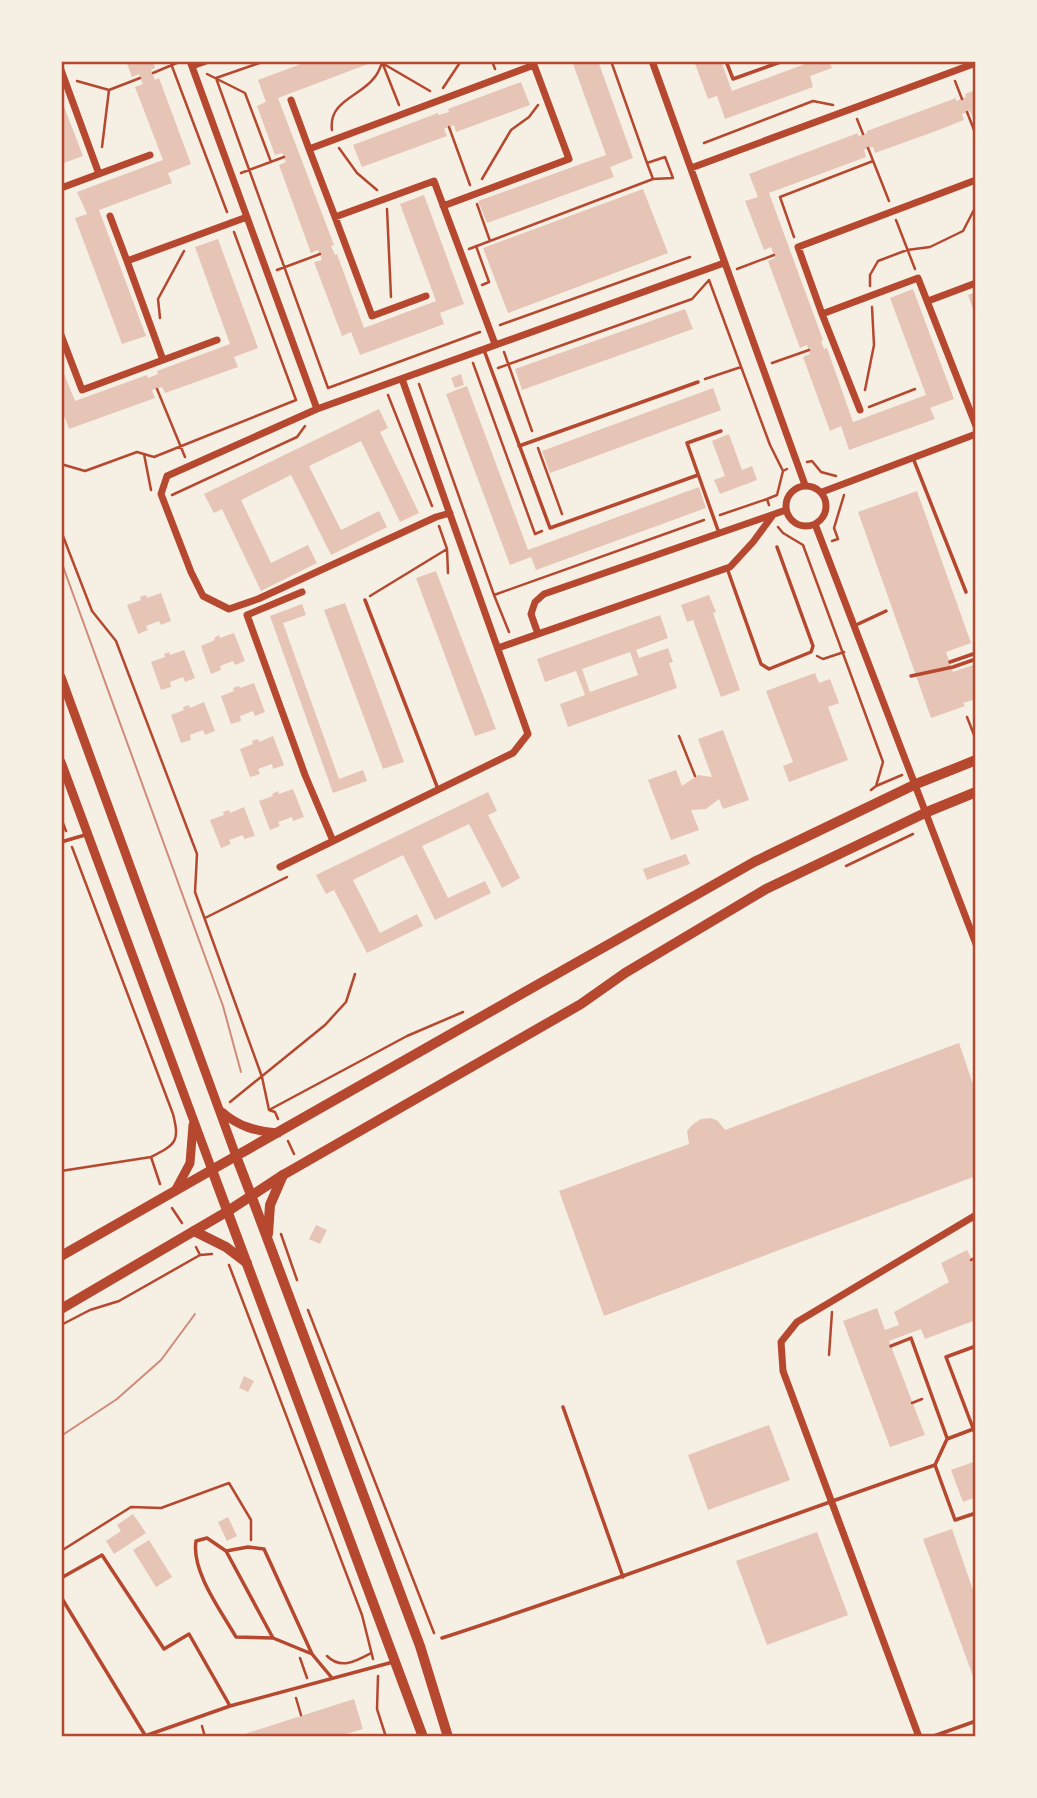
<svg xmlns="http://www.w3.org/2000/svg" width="1037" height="1798" font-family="'Asap Condensed',sans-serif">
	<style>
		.building { fill: #e6c5b7; fill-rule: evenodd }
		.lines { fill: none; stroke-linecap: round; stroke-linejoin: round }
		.path { stroke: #b5482f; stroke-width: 2.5 }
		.service { stroke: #b5482f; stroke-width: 3.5 }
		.minor { stroke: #b5482f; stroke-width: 7 }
		.tertiary { stroke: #b5482f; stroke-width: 9 }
		.secondary { stroke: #b5482f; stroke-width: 10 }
		.primary { stroke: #b5482f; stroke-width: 10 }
		.trunk { stroke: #b5482f; stroke-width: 10 }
		.tram { stroke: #cf8b77; stroke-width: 2 }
		.neatline { fill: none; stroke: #b5482f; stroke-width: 2.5 }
	</style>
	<rect width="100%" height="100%" fill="#f6efe4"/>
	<!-- building -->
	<path class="building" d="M126,61H153L155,68L151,70L155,80L159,78L191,164L168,173L172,183L99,210L146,336L122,344L75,218L87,214L77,192L163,160L135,87L143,84L139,74L132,77Z
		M309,61H376L278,98L334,245L331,246L335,255L337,254L364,328L436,301L400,204L424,195L464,304L440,313L444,324L360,355L351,332L342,336L314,262L322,260L318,250L311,253L279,165L286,162L282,153L275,155L257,106L266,102L258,80Z
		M572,61H598L633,158L610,167L614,177L487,223L478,201L606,155Z
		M694,61H721L732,91L805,64L804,61H829L832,68L810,76L813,87L725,119L717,96L708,99Z
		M521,82L530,105L456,132L454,125L444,129L447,136L362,167L353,145L438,113L439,115L449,112L448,109Z
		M976,90V117L973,118L970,111L962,114L964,120L936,131L875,153L873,147L868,148L864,150L866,157L769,193L823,340L821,341L824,349L827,348L853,422L926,395L890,298L913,289L954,399L930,408L935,419L849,450L841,426L830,431L803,357L810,354L807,345L800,348L768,261L775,258L771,247L764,250L745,201L758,197L749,174L858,133V136L867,133V131L956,98V101L966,97L965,94Z
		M61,99L83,156L61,164Z
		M643,189L668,253L508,313L483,248Z
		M218,239L258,348L234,357L238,367L165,393L162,387L152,390L155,398L69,429L61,407V366L75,401L147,375L148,378L158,374L157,371L230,344L195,247Z
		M976,292V315H975L968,295Z
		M685,309L693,329L522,390L515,369Z
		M461,374L464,385L455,388L451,378Z
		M467,386L528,550L699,487L706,508L536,570L531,557L510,565L446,394Z
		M713,388L721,410L550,473L542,451Z
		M379,409L388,428L380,432L419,513L400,522L361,441L309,466L341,530L379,511L387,527L331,555L291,475L241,500L271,563L308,545L317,563L261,591L222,509L214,513L204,494Z
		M729,434L742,470L752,466L757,480L720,494L714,480L725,476L712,441Z
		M917,491L971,643L946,652L953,672L976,664V699L963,703L965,706L931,718L858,512Z
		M436,571L496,729L475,736L416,578Z
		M161,593L171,621L161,625L159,621L146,626L148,630L138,634L127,605L141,600L140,597L146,595L147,598Z
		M709,595L716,612L713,613L740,690L721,697L693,620L687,622L681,605Z
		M345,603L404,762L383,769L324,610Z
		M302,604L306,615L283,623L339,779L363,770L367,781L333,793L270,616Z
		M660,615L668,638L636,650L639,658L668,648L673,662L669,663L677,688L568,727L560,704L585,695L576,671L545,682L537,659ZM630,652L638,675L590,692L582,669Z
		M234,633L245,661L235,665L233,661L220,666L221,670L211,674L201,646L215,640L214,638L219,635L220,638Z
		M184,650L195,678L185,682L183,677L170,682L171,687L161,690L151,662L165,657L164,654L169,652L170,655Z
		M815,673L819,683L830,679L839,703L828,707L848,760L789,782L783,766L793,762L766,691Z
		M254,683L265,712L255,716L253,711L240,716L241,721L231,724L221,696L234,691L233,688L239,686L240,688Z
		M204,702L215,731L205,735L203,730L190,735L191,740L181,743L171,715L184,710L183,707L189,705L190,708Z
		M723,730L749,800L723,809L719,799L706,809L691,810L699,830L671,840L648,780L676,770L682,786L698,775L712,777L698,739Z
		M273,736L284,765L273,769L272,764L258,769L260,774L250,777L240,749L253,744L252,741L258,739L259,742Z
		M293,789L304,817L293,821L292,817L278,822L280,826L270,830L259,801L273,796L272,794L278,791L279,794Z
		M488,792L497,811L488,815L520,878L502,888L469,824L433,841L422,846L448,898L485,881L491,893L435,920L403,855L353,880L380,933L417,914L423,926L367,953L334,890L326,894L316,875Z
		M244,807L255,836L244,839L243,835L229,840L231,844L221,848L210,820L224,815L223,812L229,810L230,813Z
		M686,854L690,864L647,880L643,869Z
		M959,1043L976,1093V1176L604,1316L559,1191L689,1144L687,1131L692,1125L701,1119L711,1118L718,1121L725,1130Z
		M316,1225L327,1230L320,1244L309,1239Z
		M967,1250L976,1267V1320L925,1339L921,1329L889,1341L925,1435L890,1447L843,1321L877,1308L885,1330L899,1325L894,1312L949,1282L941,1263Z
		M244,1376L254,1381L248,1392L239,1388Z
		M769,1425L790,1480L708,1510L688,1455Z
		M976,1461V1497L963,1502L951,1470Z
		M133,1514L146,1533L114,1554L106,1541L121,1531L117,1525Z
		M228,1517L237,1536L227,1541L218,1522Z
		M952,1529L976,1599L975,1682L923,1539Z
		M817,1532L848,1615L767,1645L736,1561Z
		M149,1540L172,1577L156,1587L133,1550Z
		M354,1699L363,1729L336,1737H235Z"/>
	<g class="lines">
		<!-- path -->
		<path class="path" d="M170,61L227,212
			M265,61L216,78L328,388L480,332
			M492,61L495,69
			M611,61L647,163L653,179L673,178L665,157L647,163
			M382,62L399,105
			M153,73L179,62
			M207,74L245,93L271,162
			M77,81L109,90L102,147
			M955,81L962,99
			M443,88L461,61
			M109,90L140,78
			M967,112L976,135
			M857,119L863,134
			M449,127L470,185
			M332,130C328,101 361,96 374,78C378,74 380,68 382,63L430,91
			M704,143L813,101L833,105
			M339,148L357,173L377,190
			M868,148L889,201
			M241,173L284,157
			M482,179L511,130L529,117L538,105
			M477,204L490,241
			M387,209L391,297
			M896,220L915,269
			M794,237L780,197L873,161
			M476,246L489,282L482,285
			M469,249L653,179
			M737,269L774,255
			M277,270L320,254
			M709,280L770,445L783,471
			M870,286V275L878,261L907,250L930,247L963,231L976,206
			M160,318L158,299L184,251
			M500,325L690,257
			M504,352L532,431
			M473,363L535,534L542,531
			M772,363L809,350
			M498,368L692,299L709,280
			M705,379L741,367
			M419,384L494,595
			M157,389L185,457
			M865,390L874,345L872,307
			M388,395L432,506
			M869,407L915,389
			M538,448L562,514
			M144,454L151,490
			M807,462L812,461L821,472L836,476
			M61,464L85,471L137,452L154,457L296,400L234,232
			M172,495L297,437L305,426
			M769,505L767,499L777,495L783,471L787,469
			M720,515L767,499
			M439,526L447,549L448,573
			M778,527L783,533L803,545L883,762L876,786L871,790
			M61,531L92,611L116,641L197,854L195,892L262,1077L269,1110L275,1112L278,1119
			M832,541L838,539L834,528L844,495
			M370,596L447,549
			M509,632L494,595L704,520
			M817,656L823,659L844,652
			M967,717L976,740
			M679,736L695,776
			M876,786L902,775
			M61,818L66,831
			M72,847L173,1114C180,1142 176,1144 151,1157L160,1184
			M846,866L913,834
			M205,918L287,877
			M230,1102L325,1025L346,1002L355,974
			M269,1110L407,1036L463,1012
			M288,1141L294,1154
			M61,1171L151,1157
			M172,1208L182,1223
			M281,1234L297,1280
			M196,1247L200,1255L212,1254
			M971,1260L976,1257
			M229,1265L362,1615L373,1659
			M308,1310L434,1633
			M61,1325L90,1310L119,1301L200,1255
			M829,1355L832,1312
			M912,1403L922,1399
			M61,1551L131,1507L161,1508L229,1483L251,1520V1540
			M327,1656C341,1670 356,1661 371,1653
			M300,1658L307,1678
			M378,1676L377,1709L386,1737
			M296,1698L301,1715
			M202,1726L205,1737"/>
		<!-- service -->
		<path class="service" d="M726,61L733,79L783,61
			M484,350L550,528L698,475
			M519,446L698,382
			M913,458L966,592
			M719,533L687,443L721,431
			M727,568L761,664L769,669L811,652L813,646L777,547
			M365,600L438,789
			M856,625L886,611
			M950,662L976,653
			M911,676L953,667L976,659
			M61,842L85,835
			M891,1346L911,1338L947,1438
			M976,1346L946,1357L976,1436
			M563,1407L623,1577
			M935,1465L955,1520L976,1513
			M226,1551L248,1547L264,1549L312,1654L332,1678
			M61,1578L102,1555L164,1649L189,1634L230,1706
			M61,1597L145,1735
			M273,1638L226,1551L207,1538L196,1541C191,1571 221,1611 236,1637L273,1638L312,1654
			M442,1638C608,1584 770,1522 935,1465L947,1439L976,1428
			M142,1737L230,1706L393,1662
			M931,1737L976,1721"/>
		<!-- minor -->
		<path class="minor" d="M190,61L317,409
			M652,61L805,485
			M192,66L206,61
			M61,70L99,174
			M291,100L309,149
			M691,168L976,63
			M976,180L798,247L822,314L918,278L976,426
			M61,188L150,155
			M443,206L569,159L534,65L309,149L335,217L434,181L495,344
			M110,216L127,261
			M335,217L372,316L426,296
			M928,301L976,283
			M822,314L860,410
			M61,335L82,390L217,340
			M163,360L127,261L247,217
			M786 506a20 20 0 1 1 40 0a20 20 0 1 1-40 0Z
			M822,492L976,434
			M450,513L436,517L258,599L229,609L203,596L191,572L161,494L167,476L317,409L724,263
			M815,524L976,944
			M302,592L247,615L305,775L333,841
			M538,634L531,614L535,602L544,594L786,510
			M498,648L730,567L753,542L773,515
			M280,867L513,753L528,734L402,379
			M919,1737L783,1371L781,1342L797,1322L976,1215"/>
		<!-- tertiary -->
		<path class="tertiary" d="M61,677L236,1156
			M61,762L212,1170
			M222,1112C239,1127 256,1131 278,1133
			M175,1191L190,1163L193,1125"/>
		<!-- secondary -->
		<path class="secondary" d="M212,1170L423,1737
			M251,1195L420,1646L448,1737
			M194,1231L226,1247L247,1263
			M268,1234L270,1205L283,1175"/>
		<!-- primary -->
		<path class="primary" d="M251,1195L236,1156L754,862L916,784L976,760
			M228,1211L283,1175L581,1004L625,973L766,889L927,812L976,792"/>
		<!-- trunk -->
		<path class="trunk" d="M61,1256L236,1156
			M61,1309L228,1211"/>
		<!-- tram -->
		<path class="tram" d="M61,561L223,1006L241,1072
			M61,1436L117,1399L161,1360L195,1314"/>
	</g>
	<!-- border -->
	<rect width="1037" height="1798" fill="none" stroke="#f6efe4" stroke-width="126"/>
	<rect x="63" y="63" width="911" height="1672" class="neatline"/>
</svg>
